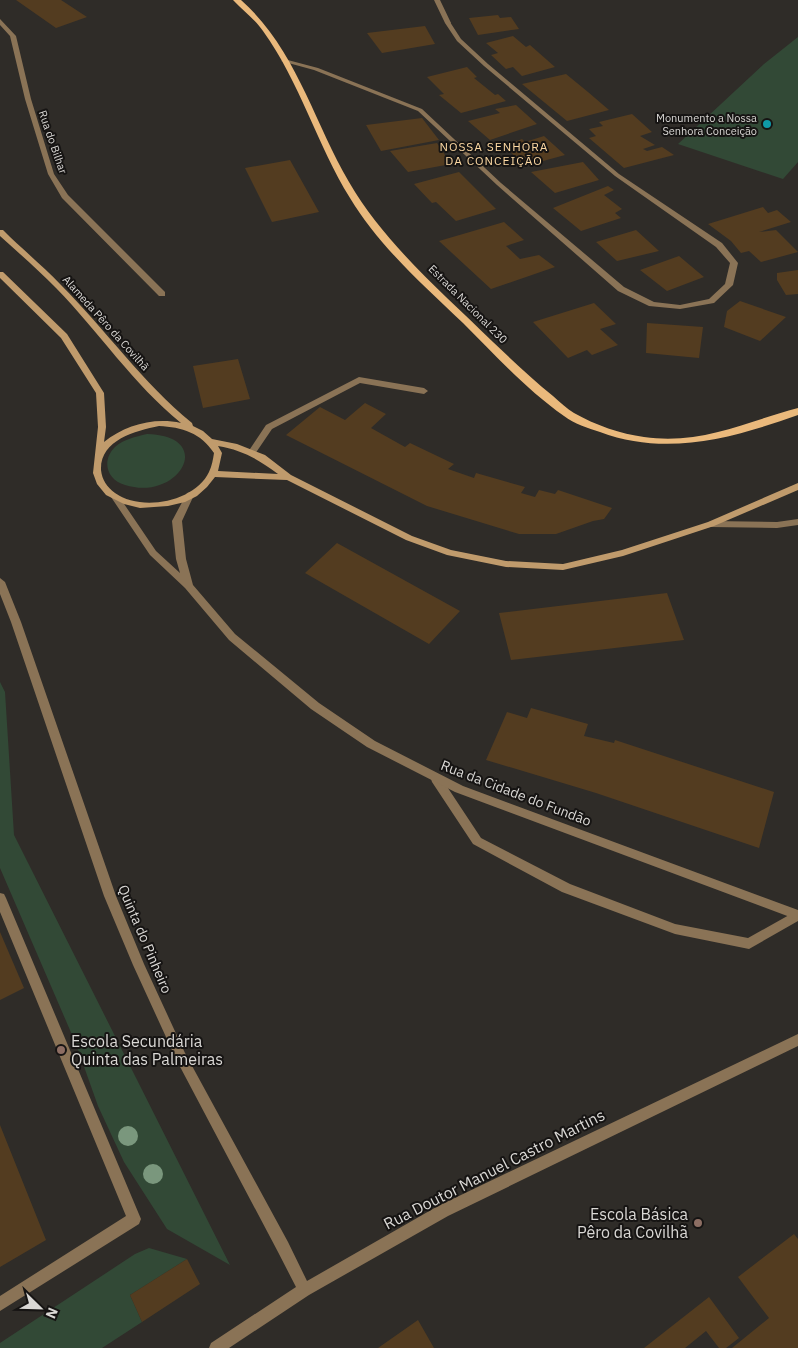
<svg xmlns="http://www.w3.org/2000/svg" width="798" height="1348" font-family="'IBM Plex Sans',sans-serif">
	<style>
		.green { fill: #324936 }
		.building { fill: #533c20 }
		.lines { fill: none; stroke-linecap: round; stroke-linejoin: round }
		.lane { fill: #8a7356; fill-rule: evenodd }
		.street { fill: #8a7356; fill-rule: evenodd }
		.secondary { fill: #c09b6c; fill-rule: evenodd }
		.primary { fill: #eab97c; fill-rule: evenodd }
		.tree { fill: #7a977d }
		.culture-dot { fill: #0f9aa8; stroke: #161413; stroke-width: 2 }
		.education-dot { fill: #8d6e63; stroke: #161413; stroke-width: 2 }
		.labels { text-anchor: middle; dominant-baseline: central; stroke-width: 4; stroke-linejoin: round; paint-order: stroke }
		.far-poi-label { font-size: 11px; fill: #dad8d5; stroke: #161413; text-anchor: end }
		.far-street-label { font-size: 11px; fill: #dad8d5; stroke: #161413 }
		.far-neighbourhood-label { font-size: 12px; letter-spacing: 1px; fill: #fdd9a3; stroke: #161413 }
		.street-label { font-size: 14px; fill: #dad8d5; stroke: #161413 }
		.near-poi-label { font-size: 16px; fill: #dad8d5; stroke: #161413; text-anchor: start }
		.near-street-label { font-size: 16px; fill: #dad8d5; stroke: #161413 }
	</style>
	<rect width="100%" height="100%" fill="#2f2c28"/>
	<!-- green -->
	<path class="green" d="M798,37V162L783,179L678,144L764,64Z
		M147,434C217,436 179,502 125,485C107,480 101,461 115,447C124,439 135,437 147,434Z
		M0,682L5,692L14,835L230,1265L167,1229L124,1162L98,1106L76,1044L0,868Z
		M149,1248L187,1259L130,1295L142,1322L102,1348H0V1343L135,1254Z"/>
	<!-- building -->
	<path class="building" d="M16,0H61L87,17L56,28Z
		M498,15L500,18L511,17L519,29L478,35L469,18Z
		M425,26L435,44L382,53L367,33Z
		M513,36L526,47L530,45L555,67L522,76L513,67L506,69L491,55L498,53L486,43Z
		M467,67L477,77L474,78L495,95L498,94L506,101L461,113L439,95L444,94L427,77Z
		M566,74L588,92L609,110L567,121L522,84Z
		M516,105L537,124L490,140L468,121L500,113L495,109Z
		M632,114L652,132L640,136L655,145L643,149L647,151L662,147L674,155L624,168L589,138L596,136L589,129L603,126L599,122Z
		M422,118L439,140L381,151L366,125Z
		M544,136L565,155L525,166L504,146L522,139L525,142Z
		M437,143L451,164L408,172L390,151Z
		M290,160L319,212L272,222L245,168Z
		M583,162L599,180L555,193L531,172Z
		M459,172L496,209L456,221L436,202L432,203L414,184Z
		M608,186L614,190L604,195L622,209L615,213L621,218L581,231L553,208Z
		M763,207L768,213L777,210L791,222L759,232L776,230L798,252L761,262L749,251L741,253L731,241L708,224Z
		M504,222L524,240L506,246L520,259L539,255L555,267L491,289L439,241Z
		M636,230L659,251L617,261L596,242Z
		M679,256L704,277L667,291L640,270Z
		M798,270V294L786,295L777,280V273Z
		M740,301L786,317L760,341L724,327L727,311Z
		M594,303L616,324L600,329L618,345L592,355L587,350L568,358L533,322Z
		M647,323L703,327L699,358L646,353Z
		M238,359L250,399L203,408L193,366Z
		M365,403L386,414L371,428L405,447L410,443L454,464L448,469L474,478L476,473L525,487L521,493L535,497L539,490L555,494L558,490L612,508L604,519L593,521L556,534H519L427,506L286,435L320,407L345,420Z
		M337,543L460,611L429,644L305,573Z
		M667,593L684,640L511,660L499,613Z
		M531,708L588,724L584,736L614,743L615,740L774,792L759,848L596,793L486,760L507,712L527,718Z
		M0,932L24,988L0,1000Z
		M0,1125L46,1240L0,1267Z
		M794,1234L798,1239V1348H732L769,1318L738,1277Z
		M187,1259L200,1284L142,1322L130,1295Z
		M709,1297L739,1338L726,1348H719L706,1331L685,1348H644Z
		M418,1320L434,1348H378Z"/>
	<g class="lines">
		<!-- lane -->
		<path class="lane" d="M434,0H440L451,23L450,24L445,23Z
			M359,377L424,388L428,391L424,394L360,383L272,429L255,454H249L248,452L266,425Z
			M436,775L440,776L481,838L570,884L675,924L748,938L798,910V921L749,949L675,934L562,892L473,844L432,782L431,779L432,776Z
			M0,893L4,894L6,898L141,1219L139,1224L0,1311V1296L126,1216L0,912Z"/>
		<!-- street -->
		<path class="street" d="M0,19L16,36L31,99L54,174L68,195L165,292V296H159L62,198L48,174L25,99L10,36L0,25Z
			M446,22H450L461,39L488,64L619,174L722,243L738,263L733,285L714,303L680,309L649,306L618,291L497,185L418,111L314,70L281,61L284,59L318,68L422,109L501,183L624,287L654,302L680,305L709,299L725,284L730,263L716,247L615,176L484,66L457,41L445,23Z
			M190,492L194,495L182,521L186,559L193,585L235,634L319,703L375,741L463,786L798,910V920L455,792L367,747L311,709L229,640L185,588L150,555L111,497L115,494L118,495L156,551L180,573L176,559L172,521L187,493Z
			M798,519V525L777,528L711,527L706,524L711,521L777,522Z
			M0,578L5,582L21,622L116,896L144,964L185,1053L288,1242L307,1281L438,1206L798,1034V1046L448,1216L309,1295L229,1348H209L211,1343L296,1287L278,1252L177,1061L133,965L104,896L11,622L0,594Z"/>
		<!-- secondary -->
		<path class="secondary" d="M0,230H3C22,249 43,266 61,285C106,330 142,382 192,423L193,426L203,431L212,439L237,444L265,455L291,475L412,536L451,550L506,561L563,564L622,550L708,522L798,483V490L714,526L623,556L563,570L506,567L447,555L406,540L287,480L215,477L207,487L197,496L185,502L168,506L140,508L124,504L106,495L97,484L93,473L98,427L96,393L61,338L0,278V272H3L67,334L104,393L106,427L104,442C125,425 154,417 181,423C133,384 99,332 56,288C38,270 19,253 0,236ZM159,426C182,427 201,433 214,453C213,459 212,466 209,472C195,502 141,512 115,493C107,487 102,480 101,470C100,440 135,431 159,426ZM218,446C242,450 258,459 278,474L218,471L222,453Z"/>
		<!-- primary -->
		<path class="primary" d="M233,0H241C296,49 313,120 349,182C385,244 442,292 493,342C513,361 532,379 553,396C560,402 567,409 574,413C595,425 621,434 644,437C702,445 745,422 798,408V415C733,438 667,457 600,432C588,428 574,424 564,416C527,390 495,355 463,323C423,285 379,246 350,198C317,145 300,82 263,31C255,19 243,11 233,0Z"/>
	</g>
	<!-- trees -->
	<g class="tree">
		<circle cx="128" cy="1136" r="10"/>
		<circle cx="153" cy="1174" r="10"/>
	</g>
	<!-- markers -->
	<circle class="culture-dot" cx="767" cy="124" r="5"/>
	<g class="education-dot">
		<circle cx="61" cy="1050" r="5"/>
		<circle cx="698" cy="1223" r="5"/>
	</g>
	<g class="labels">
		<!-- far-poi labels -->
		<g class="far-poi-label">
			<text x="757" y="118">Monumento a Nossa<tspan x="757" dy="13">Senhora Conceição</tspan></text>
		</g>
		<!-- far-street labels -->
		<g class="far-street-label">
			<text transform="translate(53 142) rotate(71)">Rua do Bilhar</text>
			<text transform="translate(468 304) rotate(45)">Estrada Nacional 230</text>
			<text transform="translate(106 323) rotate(48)">Alameda Pêro da Covilhã</text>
		</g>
		<!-- far-neighbourhood labels -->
		<g class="far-neighbourhood-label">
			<text x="494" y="146">NOSSA SENHORA<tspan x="494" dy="14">DA CONCEIÇÃO</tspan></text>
		</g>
		<!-- street labels -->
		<g class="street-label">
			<text transform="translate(516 793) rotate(21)">Rua da Cidade do Fundão</text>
			<text transform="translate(145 939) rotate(67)">Quinta do Pinheiro</text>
		</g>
		<!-- near-poi labels -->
		<g class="near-poi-label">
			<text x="71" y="1041">Escola Secundária<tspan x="71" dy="18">Quinta das Palmeiras</tspan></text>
			<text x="688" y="1214" text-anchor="end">Escola Básica<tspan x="688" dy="18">Pêro da Covilhã</tspan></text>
		</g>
		<!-- near-street labels -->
		<g class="near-street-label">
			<text transform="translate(494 1169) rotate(-27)">Rua Doutor Manuel Castro Martins</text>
		</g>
	</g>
	<!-- north arrow -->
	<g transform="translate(40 1308) rotate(113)" stroke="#161413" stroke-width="4" paint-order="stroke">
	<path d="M0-4L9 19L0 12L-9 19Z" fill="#dad8d5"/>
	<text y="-8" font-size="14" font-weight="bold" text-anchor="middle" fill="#dad8d5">N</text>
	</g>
</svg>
